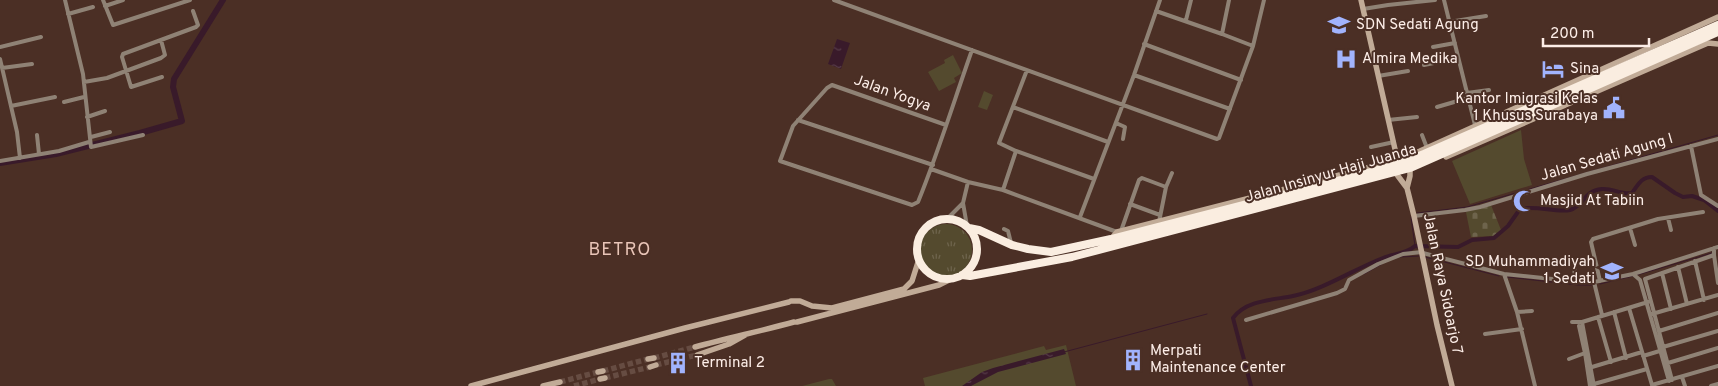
<svg xmlns="http://www.w3.org/2000/svg" width="1718" height="386" font-family="Overpass,sans-serif">
	<style>
		.grass { fill: #544a2e }
		.cemetery { fill: url(#cemetery-stones) }
		.park { fill: url(#park-tufts) }
		.water { fill: url(#water-ripples) }
		.lines { fill: none; stroke-linecap: round; stroke-linejoin: round }
		.stream { stroke: #391a2a; stroke-width: 1 }
		.canal { stroke: #391a2a; stroke-width: 4 }
		.river { stroke: #391a2a; stroke-width: 6 }
		.secondary-tunnel { stroke: #664c42; stroke-width: 5.5; stroke-dasharray: 5.5 3; stroke-linecap: butt }
		.street { stroke: #8f8275; stroke-width: 4 }
		.secondary { stroke: #c1ab97; stroke-width: 5.5 }
		.highway { stroke: #faede0; stroke-width: 8 }
		.labels { text-anchor: middle; dominant-baseline: central; stroke-width: 4; stroke-linejoin: round; paint-order: stroke }
		.poi-label { font-size: 15px; fill: #fdeee8; stroke: #4b2f25; text-anchor: start }
		.street-label { font-size: 15px; fill: #fdeee8; stroke: #4b2f25 }
		.quarter-label { font-size: 18px; letter-spacing: 1px; fill: #e9c5b8; stroke: #4b2f25 }
	</style>
	<defs>
		<pattern id="cemetery-stones" width="16" height="16" patternUnits="userSpaceOnUse" patternTransform="scale(1.25)"><rect width="16" height="16" fill="#544a2e"/><path d="M2 7V4a2 2 0 0 1 4 0v3zM10 15v-3a2 2 0 0 1 4 0v3z" fill="#6e644c"/></pattern>
		<pattern id="park-tufts" width="24" height="20" patternUnits="userSpaceOnUse" patternTransform="scale(1.25)"><rect width="24" height="20" fill="#544a2e"/><path d="M3 7l-1-3M5 7V3M7 7l1-3M15 17l-1-3M17 17v-4M19 17l1-3" fill="none" stroke="#6e644c"/></pattern>
		<pattern id="water-ripples" width="26" height="14" patternUnits="userSpaceOnUse" patternTransform="scale(1.25)"><rect width="26" height="14" fill="#391a2a"/><path d="M2 4q2-2 4 0t4 0M15 11q2-2 4 0t4 0" fill="none" stroke="#573c49"/></pattern>
	</defs>
	<rect width="100%" height="100%" fill="#4b2f25"/>
	<!-- grass -->
	<path class="grass" d="M953,55L962,73L954,78L956,82L939,91L928,72L945,63L944,60Z
		M984,91L993,95L987,110L978,107Z
		M1521,130L1524,159L1532,185L1470,204L1452,161Z
		M1066,345L1076,386H925L923,378L1044,346L1046,350Z
		M829,379H832L836,386H802Z"/>
	<!-- cemetery -->
	<path class="cemetery" d="M1491,205L1501,230L1493,236L1471,237L1466,212Z"/>
	<!-- park -->
	<path class="park" d="M920 250a26 26 0 1 1 52 0a26 26 0 1 1-52 0Z"/>
	<!-- water -->
	<path class="water" d="M837,39L850,43L841,69L828,64Z
		M1064,349L1066,354L998,372L971,386H962L982,372L993,368Z"/>
	<g class="lines">
		<!-- stream -->
		<path class="stream" d="M1417,213L1467,207L1718,135
			M1411,217L1415,246
			M1400,257L1421,256
			M1425,257L1499,276
			M1364,274L1382,264
			M1637,275L1712,253
			M1507,277L1578,285H1592
			M1600,284L1633,276
			M1064,352L1207,314"/>
		<!-- canal -->
		<path class="canal" d="M1251,386L1233,318C1246,300 1273,300 1293,296C1323,290 1354,269 1383,258C1393,254 1406,254 1415,246L1458,247L1472,240L1494,238L1508,226L1520,209C1536,205 1556,213 1570,210C1584,206 1583,191 1602,189C1612,188 1622,195 1632,193C1638,185 1641,177 1652,177L1675,193L1683,197L1692,196L1704,200L1718,211"/>
		<!-- river -->
		<path class="river" d="M0,163L56,154L140,133L182,121L173,87L174,79L223,0"/>
		<!-- secondary-tunnel -->
		<path class="secondary-tunnel" d="M654,358L695,347
			M656,365L697,355
			M603,371L648,359
			M605,378L650,367
			M560,382L598,372
			M574,386L600,379"/>
		<!-- street -->
		<path class="street" d="M65,0L83,74L91,147L143,135
			M103,0L113,25L190,0
			M834,0L1217,139L1219,138L1253,46L1264,0
			M1444,0L1475,125
			M105,6L123,0
			M1363,9L1388,5L1435,0
			M1156,11L1222,34L1253,46
			M68,14L93,7
			M1186,20L1191,0
			M1449,22L1486,16
			M1222,34L1229,0
			M1144,44L1241,80
			M0,47L41,37
			M1433,47L1455,43
			M0,59L17,132L20,158
			M1424,65L1458,58
			M2,68L32,64
			M1027,70L999,143L1016,151L1094,179
			M1134,75L1230,109
			M1378,76L1408,71
			M162,77L131,87L122,57L123,54L196,27L198,25L193,11
			M84,82L107,78L161,58L165,55L161,40
			M1467,93L1489,90
			M64,102L84,97
			M11,106L55,97
			M1013,107L1108,142
			M1437,107L1468,98
			M87,117L105,111
			M798,120L933,165
			M1388,120L1417,117
			M1116,123L1125,127L1123,139
			M946,125L832,85L827,88L793,126L780,161L912,205L918,202C938,153 954,101 972,50
			M37,135L39,154
			M1422,135L1427,148
			M91,137L110,132
			M1691,146L1701,195L1718,206
			M1371,147L1394,142
			M0,161L59,151L89,142
			M931,169L968,182L1003,190L1117,232
			M1003,190L1016,151
			M1130,204L1160,215
			M1414,216L1465,210L1480,207L1587,174L1718,139
			M1080,217L1134,75L1160,0
			M1668,218L1671,230
			M947,219L963,203
			M1159,222L1166,187L1172,173
			M967,226L963,203L968,182
			M1630,228L1635,245
			M1004,229L1008,231L1011,243
			M1121,231L1139,180L1142,178L1166,187
			M1714,248V255L1718,283
			M1423,253L1504,274L1571,281L1594,282L1633,274L1718,247
			M1695,261L1704,300
			M1574,262L1575,281
			M1678,267L1687,304
			M1662,273L1671,309
			M1504,274L1517,312L1535,386
			M1633,274L1640,280L1669,381
			M1645,279L1672,380
			M1645,279L1714,255
			M1600,281L1591,242L1593,239L1658,219L1703,212
			M1594,282L1602,315
			M1629,308L1652,385
			M1517,312L1532,311
			M1614,312L1626,358
			M1652,314L1718,295
			M1598,317L1611,362
			M1246,320L1337,293L1345,289L1349,280L1378,264L1403,254L1422,252
			M1572,322H1582L1648,302
			M1582,322L1594,386
			M1579,326L1585,353
			M1659,331L1718,313
			M1485,334L1522,329
			M1663,347L1718,331
			M1643,356L1663,350
			M1569,359L1585,353L1590,386
			M1668,363L1718,348
			M1592,367L1642,352
			M1682,377L1685,386
			M1594,384L1647,369
			M1652,385L1718,366
			M1711,386L1718,384"/>
		<!-- secondary -->
		<path class="secondary" d="M1361,0L1397,158
			M1446,157L1708,43L1718,44
			M1395,172L1407,188L1414,216L1437,325L1452,386
			M1407,188L1410,176V168
			M1111,239L1117,232L1121,231L1363,169L1420,151L1718,17
			M791,301H800L812,306L832,308L904,289L912,281L919,259
			M797,322L939,285L951,279
			M695,347C728,338 761,331 794,322
			M697,355L729,344L745,335
			M648,359L654,358
			M650,367L656,365
			M598,372L603,371
			M600,379L605,378
			M471,386L685,328L789,302
			M543,386L560,382"/>
		<!-- highway -->
		<path class="highway" d="M917 249a30 30 0 1 1 60 0a30 30 0 1 1-60 0Z
			M969,228L979,230L1012,245L1028,249L1051,252L1111,239L1364,174L1398,164L1424,154L1718,25
			M962,275L970,276L1072,257L1410,168L1718,32"/>
	</g>
	<!-- icons -->
	<defs>
		<g id="school-bare" transform="scale(1.725)"><path d="M0-5L7-2L0 1L-7-2ZM-4 1L0 2.5L4 1V4Q0 6-4 4Z" fill="#a1b3fd" stroke="#4b2f25" stroke-width="2.5" paint-order="stroke"/></g>
		<g id="hospital-bare" transform="scale(1.725)"><path d="M-5-5h3v3.5h4V-5h3V5h-3V1.5h-4V5h-3Z" fill="#a1b3fd" stroke="#4b2f25" stroke-width="2.5" paint-order="stroke"/></g>
		<g id="hotel-bare" transform="scale(1.725)"><path d="M-6-4.5h1.5V1H6V5H4.5V3h-9V5H-6ZM-4 0a1.8 1.8 0 1 1 3.6 0ZM.5 0V-2.5h3Q6-2.5 6 0Z" fill="#a1b3fd" stroke="#4b2f25" stroke-width="2.5" paint-order="stroke"/></g>
		<g id="civic-bare" transform="scale(1.725)"><path d="M-.6-6.5H3V-4.5H.6V-3L4-1V1h2V6H-6V1h2V-1L-.6-3ZM-1.2 2.5V6h2.4V2.5Z" fill="#a1b3fd" stroke="#4b2f25" stroke-width="2.5" paint-order="stroke"/></g>
		<g id="mosque-bare" transform="scale(1.725)"><path d="M3.5-4.9A6 6 0 1 0 3.5 4.9A5 5 0 1 1 3.5-4.9Z" fill="#a1b3fd" stroke="#4b2f25" stroke-width="2.5" paint-order="stroke"/></g>
		<g id="building-bare" transform="scale(1.725)"><path d="M-4-6H4V6H1V3H-1V6H-4ZM-2.5-4.3h1.7v1.8h-1.7ZM.8-4.3h1.7v1.8H.8ZM-2.5-1h1.7V.8h-1.7ZM.8-1h1.7V.8H.8Z" fill="#a1b3fd" stroke="#4b2f25" stroke-width="2.5" paint-order="stroke"/></g>
	</defs>
	<g fill-rule="evenodd">
		<use href="#school-bare" x="1339" y="25"/>
		<use href="#hospital-bare" x="1346" y="59"/>
		<use href="#hotel-bare" x="1553" y="69"/>
		<use href="#civic-bare" x="1614" y="108"/>
		<use href="#mosque-bare" x="1524" y="201"/>
		<use href="#school-bare" x="1612" y="271"/>
		<use href="#building-bare" x="1133" y="360"/>
		<use href="#building-bare" x="678" y="363"/>
	</g>
	<g class="labels">
		<!-- poi labels -->
		<g class="poi-label">
			<text x="1356" y="25">SDN Sedati Agung</text>
			<text x="1362" y="59">Almira Medika</text>
			<text x="1570" y="69">Sina</text>
			<text x="1598" y="99" text-anchor="end">Kantor Imigrasi Kelas<tspan x="1598" dy="17">1 Khusus Surabaya</tspan></text>
			<text x="1540" y="201">Masjid At Tabiin</text>
			<text x="1595" y="262" text-anchor="end">SD Muhammadiyah<tspan x="1595" dy="17">1 Sedati</tspan></text>
			<text x="1150" y="351">Merpati<tspan x="1150" dy="17">Maintenance Center</tspan></text>
			<text x="694" y="363">Terminal 2</text>
		</g>
		<!-- street labels -->
		<g class="street-label">
			<text transform="translate(892 94) rotate(20)">Jalan Yogya</text>
			<text transform="translate(1607 158) rotate(-16)">Jalan Sedati Agung I</text>
			<text transform="translate(1331 174) rotate(-16)">Jalan Insinyur Haji Juanda</text>
			<text transform="translate(1442 284) rotate(78)">Jalan Raya Sidoarjo 7</text>
		</g>
		<!-- quarter labels -->
		<g class="quarter-label">
			<text x="620" y="250">BETRO</text>
		</g>
	</g>
	<!-- scale -->
	<path d="M1543 38v8h106v-8" fill="none" stroke="#fdeee8" stroke-width="2.5"/>
	<text x="1550" y="38" font-size="15" fill="#fdeee8" stroke="#4b2f25" stroke-width="4" paint-order="stroke">200 m</text>
</svg>
